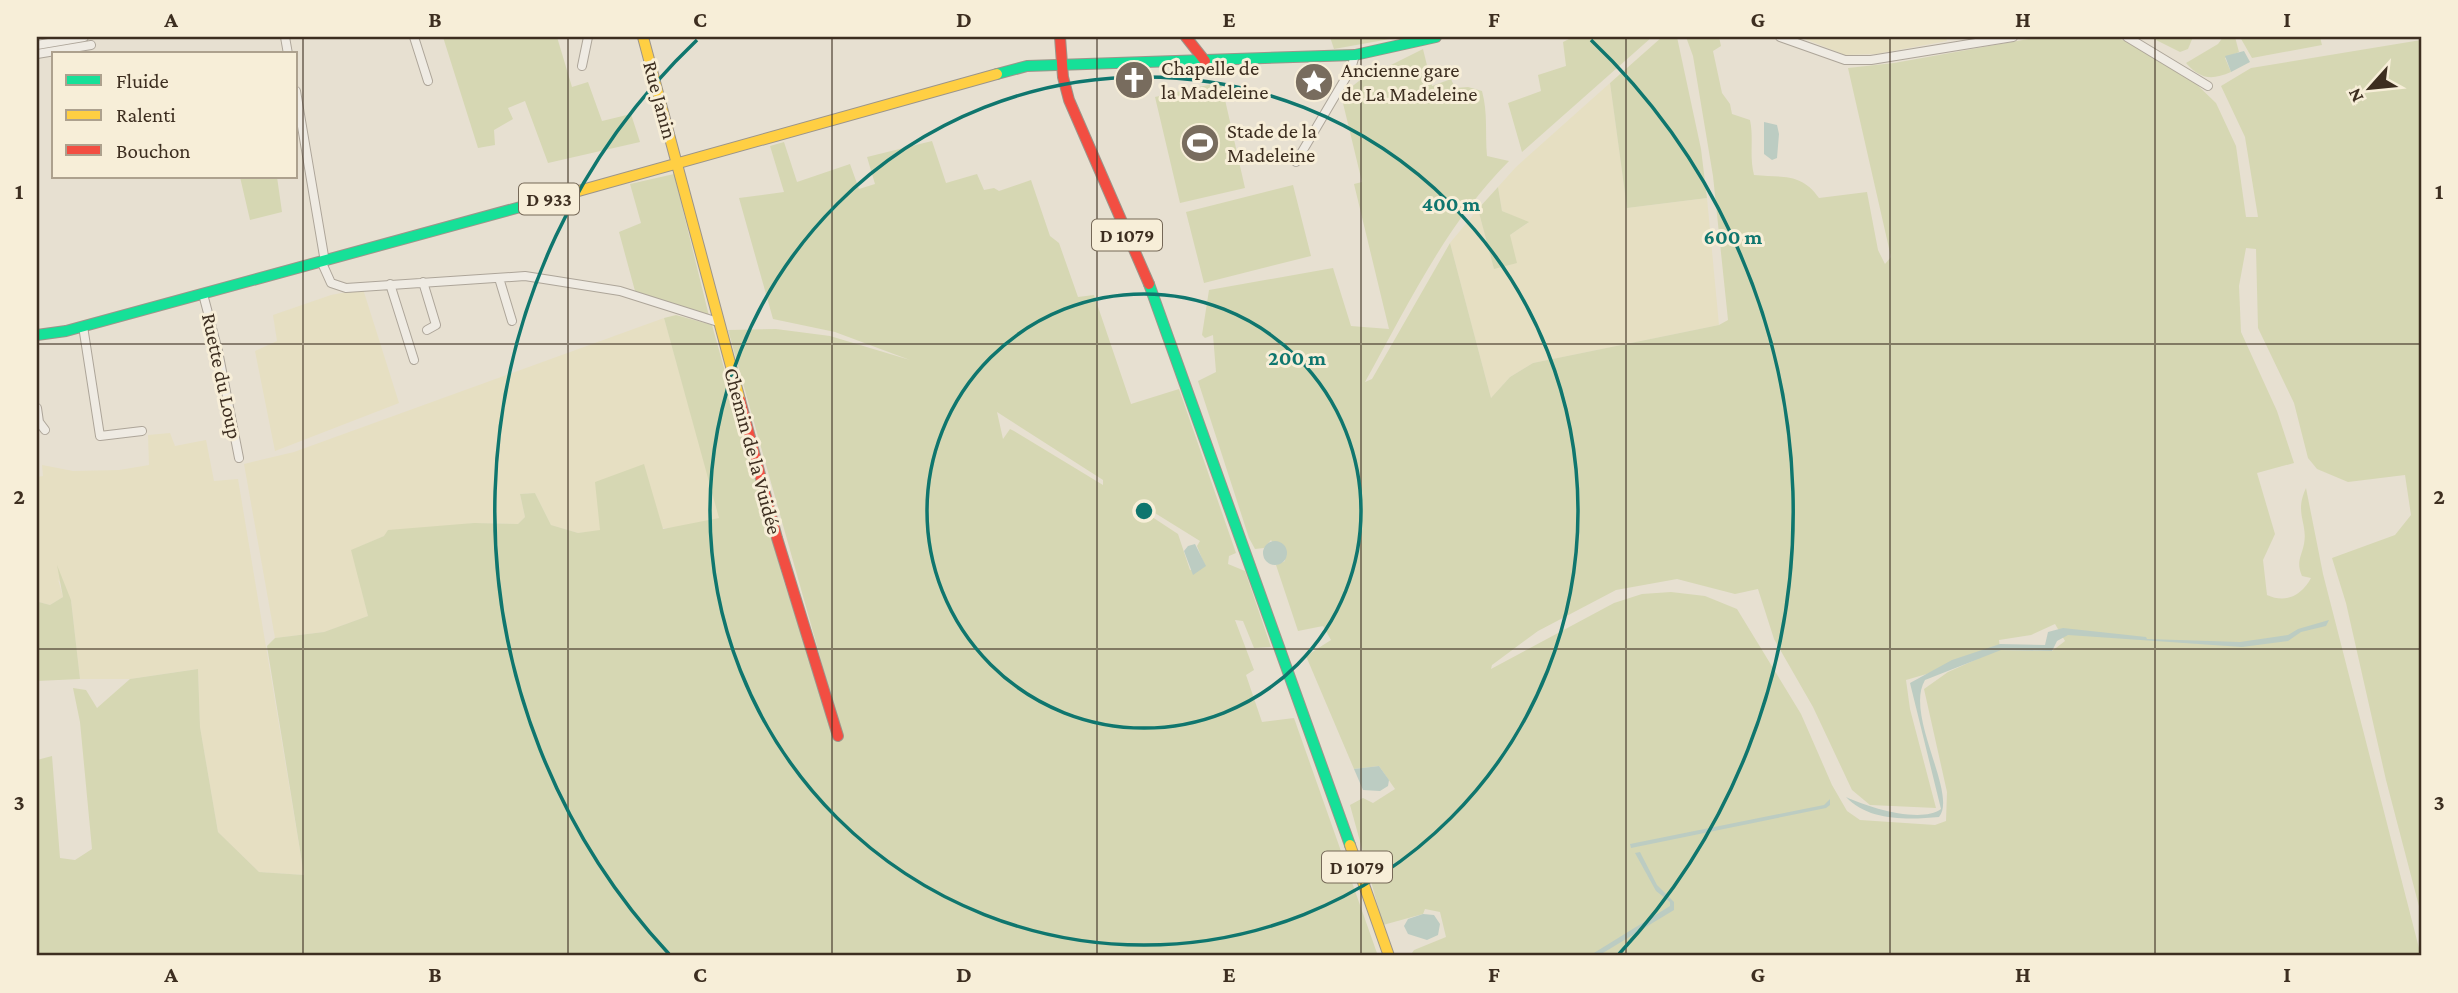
<svg xmlns="http://www.w3.org/2000/svg" width="2458" height="993" font-family="'Crimson Pro',serif">
	<style>
		.farmland { fill: #e6dfc2 }
		.green { fill: #d6d7b3; fill-rule: evenodd }
		.water { fill: #bcccc2 }
		.lines { fill: none; stroke-linecap: round; stroke-linejoin: round }
		.street-casing { stroke: #ada599; stroke-width: 10 }
		.fast-casing { stroke: #9c958a; stroke-width: 12 }
		.slow-casing { stroke: #9c958a; stroke-width: 12 }
		.jam-casing { stroke: #9c958a; stroke-width: 12 }
		.street { stroke: #efebe3; stroke-width: 8 }
		.fast { stroke: #16e098; stroke-width: 10 }
		.slow { stroke: #ffcf43; stroke-width: 10 }
		.jam { stroke: #f24e42; stroke-width: 10 }
		.grid { fill: none; stroke: #3d2e20; stroke-width: 2; stroke-opacity: 0.55 }
		.ring { fill: none; stroke: #0f766e; stroke-width: 3.5 }
		.labels { text-anchor: middle; dominant-baseline: central; stroke-width: 6; stroke-linejoin: round; paint-order: stroke }
		.shield { fill: #f7eed8; stroke: #756857; stroke-width: 2 }
		.shield-label { font-size: 19px; font-weight: bold; fill: #3d2e20 }
		.poi-label { font-size: 21px; fill: #3d2e20; stroke: #f7eed8; text-anchor: start }
		.street-label { font-size: 21px; fill: #3d2e20; stroke: #f7eed8 }
		.centre { fill: #0f766e; stroke: #f7eed8; stroke-width: 3.5 }
		.ring-label { font-size: 21px; text-anchor: middle; font-weight: bold; fill: #0f766e; stroke: #f7eed8; stroke-width: 6; stroke-linejoin: round; paint-order: stroke }
		.neatline { fill: none; stroke: #3d2e20; stroke-width: 2.5 }
		.grid-label { font-size: 23px; text-anchor: middle; font-weight: bold; fill: #3d2e20 }
	</style>
	<rect width="100%" height="100%" fill="#e7e0d1"/>
	<!-- farmland -->
	<path class="farmland" d="M1800,37H1946L1947,41L1876,54L1845,55Z
		M1610,83L1627,208L1707,198L1719,325L1533,363L1510,377L1491,398L1450,243L1478,209L1494,269L1510,235L1528,223L1502,211L1498,187L1516,167Z
		M363,289L399,403L275,451L255,351L277,341L273,315L331,295Z
		M664,318L720,518L684,527L578,533L551,525L535,493L520,494L525,517L518,524L474,523L384,536L352,550L368,616L324,632L275,638L244,464L294,452Z
		M170,433L175,446L206,440L214,481L238,479L304,875L259,872L218,832L200,727L198,669L130,679H80L71,600L58,579L63,597L50,605L39,602L37,594V477L43,476L42,465L73,471L119,470L149,465L148,435Z"/>
	<!-- green -->
	<path class="green" d="M443,37H557L572,87L588,82L602,121L631,114L640,142L548,163L525,101L508,108L513,119L494,130L495,145L478,148Z
		M1330,37H1401L1334,49Z
		M1573,37H1652L1522,152L1508,103L1541,91L1538,75L1566,66L1563,42Z
		M1662,37H1677L1701,149L1707,198L1627,208L1610,83Z
		M1686,37H1719L1721,46L1713,51L1722,93L1730,104L1732,114L1750,120C1754,139 1749,155 1754,175C1781,178 1801,172 1819,198L1867,192L1878,250L1885,264L1891,257L1848,68L1894,63L2040,37H2113L2135,44L2191,79L2216,103L2236,146L2246,217H2258L2245,137L2221,86L2251,68L2421,40V914L2386,780L2346,603L2332,558L2395,535L2411,515L2405,475L2348,482L2317,469L2308,458L2294,403L2258,328L2256,249L2246,248L2239,286L2241,332L2277,411L2294,463L2257,473L2275,534L2263,560L2267,595C2286,604 2302,595 2311,578L2302,576C2296,562 2301,558 2304,544C2308,522 2294,514 2306,488L2323,574L2421,956H1410L1414,950L1446,937L1440,912L1425,909L1423,914L1383,925L1350,805L1363,798L1373,803L1395,789L1379,766L1354,769L1306,656L1331,640L1323,626L1298,631L1276,565L1285,561L1271,540L1264,548L1255,549L1249,538L1198,381L1216,372L1213,335L1205,338L1202,335L1209,290L1333,268L1351,326L1389,329L1354,184L1362,182L1341,95L1359,81L1423,49L1432,86L1451,79L1455,88L1468,87L1482,91C1488,113 1485,133 1487,156L1509,161C1446,224 1408,305 1365,382L1372,379L1450,243L1491,398L1510,377L1533,363L1719,325L1728,320L1713,176L1693,56ZM1677,579L1735,594L1758,589L1774,639L1813,707L1852,790L1870,805L1936,808L1910,709L1906,680L1975,660L1948,672L1924,689L1947,792L1946,821L1935,825L1860,820L1847,811L1832,785L1801,714L1737,609L1705,596L1671,592L1642,594L1614,603L1491,669L1492,665L1538,631L1616,590ZM2055,624L2065,641L2052,651L2000,650L1999,640L2031,635Z
		M2150,37H2193L2188,49L2180,52Z
		M2223,37H2235L2239,52L2225,58L2231,72C2212,80 2201,80 2186,63L2218,44Z
		M2240,37H2320L2322,45L2252,58Z
		M1221,82L1245,188L1180,203L1155,97Z
		M932,141L946,183L977,174L984,190L994,188L999,191L1031,180L1050,236L1059,243L1078,297L1094,295L1131,404L1179,389L1236,553L1229,556L1228,564L1245,571L1271,647L1254,648L1243,621L1235,620L1254,670L1246,675L1262,722L1294,718L1378,956H37V760L52,756L60,858L75,860L92,849L80,722L73,688L86,690L97,708L130,679L198,669L200,727L218,832L259,872L304,875L267,646L275,638L324,632L368,616L351,550L384,536L388,530L474,523L518,524L525,517L520,494L535,493L551,525L578,533L600,530L595,482L644,464L663,529L719,518L664,318L676,315L712,325L784,582L828,715L841,731L728,330L776,329L830,336L910,360L835,332L773,319L739,198L784,192L770,146L784,142L797,182L850,164L859,189L875,184L867,157ZM997,412L1103,480V485L1014,431L1010,429L1003,439ZM1142,505L1200,541L1197,546L1205,566L1190,570L1178,534L1143,511Z
		M674,174L709,316L635,291L619,232L641,223L630,184Z
		M240,177H277L282,212L250,220Z
		M1293,185L1311,256L1204,283L1186,212Z
		M1498,187L1502,211L1529,222L1510,235L1517,263L1494,269L1478,209Z
		M57,565L71,600L80,679L37,681V594L39,602L50,605L63,597Z"/>
	<!-- water -->
	<path class="water" d="M2244,51L2250,62L2231,72L2225,56Z
		M1764,122L1777,125L1779,134L1777,158L1772,160L1764,154Z
		M1263 553a12 12 0 1 1 24 0a12 12 0 1 1-24 0Z
		M1195,544L1206,566L1193,575L1184,551L1188,546Z
		M2329,620L2326,626L2301,632L2288,641L2242,647L2068,635L2057,641L2052,651L2001,650L1925,680C1904,715 1958,794 1939,817C1908,820 1868,821 1846,797C1867,807 1921,824 1941,809L1910,683L1952,660L2000,644L2045,645L2048,632L2063,628L2146,637L2147,639L2240,642L2288,635L2298,629Z
		M1379,766L1389,780L1388,786L1380,791L1363,790L1354,769Z
		M1830,799V805L1826,808L1631,848L1630,844L1824,805Z
		M1640,852L1657,885L1674,902V910L1598,956H1589L1670,906V902L1656,891L1635,853Z
		M1423,914L1434,915L1440,924L1438,935L1427,940L1408,934L1404,926L1408,919Z"/>
	<g class="lines">
		<!-- street casing -->
		<g class="street-casing">
			<path id="street" d="M285,37L288,54
				M414,37L428,81
				M1780,37L1845,60H1871L2013,37
				M2127,37L2208,86
				M37,45L84,37
				M37,54L91,45
				M582,66L588,37
				M296,91L325,262
				M1296,162L1351,69L1355,55
				M322,263L331,283L346,288L525,276L620,291L718,322
				M499,278L512,321
				M423,282L436,325L427,330
				M390,284L414,360
				M203,294L218,351L239,458
				M83,326L100,436L142,431
				M37,408L39,422L45,430"/>
		</g>
		<!-- fast casing -->
		<g class="fast-casing">
			<path id="fast" d="M997,74L1027,66L1355,55L1436,37
				M1149,284L1350,845
				M37,335L66,331L557,197"/>
		</g>
		<!-- slow casing -->
		<g class="slow-casing">
			<path id="slow" d="M643,37L740,400
				M557,197L997,74
				M1350,845L1389,956"/>
		</g>
		<!-- jam casing -->
		<g class="jam-casing">
			<path id="jam" d="M1060,37L1063,77L1069,100L1149,284
				M1186,37L1205,61
				M740,400L777,538L838,736"/>
		</g>
		<!-- street -->
		<use href="#street" class="street"/>
		<!-- fast -->
		<use href="#fast" class="fast"/>
		<!-- slow -->
		<use href="#slow" class="slow"/>
		<!-- jam -->
		<use href="#jam" class="jam"/>
	</g>
	<!-- grid -->
	<path class="grid" d="M303,37V956M568,37V956M832,37V956M1097,37V956M1361,37V956M1626,37V956M1890,37V956M2155,37V956M37,344H2421M37,649H2421"/>
	<!-- distance rings -->
	<g class="ring">
		<circle cx="1144" cy="511" r="217"/>
		<circle cx="1144" cy="511" r="434"/>
		<path d="M669 954A650 650 0 0 1 697 40M1591 40A650 650 0 0 1 1619 954"/>
	</g>
	<!-- icons -->
	<defs>
		<g id="church-disc" transform="scale(2.0125)"><circle r="9.5" fill="#786c5e" stroke="#f7eed8"/><path d="M-1.2-6h2.4v3.5h3.3v2.4h-3.3V6h-2.4V-.1h-3.3v-2.4h3.3Z" fill="#fff"/></g>
		<g id="sight-disc" transform="scale(2.0125)"><circle r="9.5" fill="#786c5e" stroke="#f7eed8"/><path d="M0-6L1.8-2.2L6-1.7L2.9 1.2L3.7 5.4L0 3.3L-3.7 5.4L-2.9 1.2L-6-1.7L-1.8-2.2Z" fill="#fff"/></g>
		<g id="stadium-disc" transform="scale(2.0125)"><circle r="9.5" fill="#786c5e" stroke="#f7eed8"/><path d="M0-5a6.5 5 0 1 0 0 10a6.5 5 0 1 0 0-10ZM-3.5-1.8h7v3.6h-7Z" fill="#fff"/></g>
	</defs>
	<g fill-rule="evenodd">
		<use href="#church-disc" x="1134" y="80"/>
		<use href="#sight-disc" x="1314" y="82"/>
		<use href="#stadium-disc" x="1200" y="143"/>
	</g>
	<g class="labels">
		<!-- shield labels -->
		<g class="shield">
			<rect x="519" y="183.5" width="60" height="31" rx="5"/>
			<rect x="1092" y="219.5" width="70" height="31" rx="5"/>
			<rect x="1322" y="851.5" width="70" height="31" rx="5"/>
		</g>
		<g class="shield-label">
			<text x="549" y="199">D 933</text>
			<text x="1127" y="235">D 1079</text>
			<text x="1357" y="867">D 1079</text>
		</g>
		<!-- poi labels -->
		<g class="poi-label">
			<text x="1161" y="68">Chapelle de<tspan x="1161" dy="24">la Madeleine</tspan></text>
			<text x="1341" y="70">Ancienne gare<tspan x="1341" dy="24">de La Madeleine</tspan></text>
			<text x="1227" y="131">Stade de la<tspan x="1227" dy="24">Madeleine</tspan></text>
		</g>
		<!-- street labels -->
		<g class="street-label">
			<text transform="translate(660 100) rotate(75)">Rue Janin</text>
			<text transform="translate(222 376) rotate(78)">Ruette du Loup</text>
			<text transform="translate(753 451) rotate(75)">Chemin de la Vuidée</text>
		</g>
	</g>
	<circle cx="1144" cy="511" r="10" class="centre"/>
	<g class="ring-label">
		<text x="1451" y="211">400 m</text>
		<text x="1733" y="244">600 m</text>
		<text x="1297" y="365">200 m</text>
	</g>
	<!-- border -->
	<rect width="2458" height="993" fill="none" stroke="#f7eed8" stroke-width="77"/>
	<!-- legend -->
	<rect x="52" y="52" width="245" height="126" fill="#f7eed8" stroke="#ada18e" stroke-width="2"/>
	<rect x="66" y="75" width="35" height="10" fill="#16e098" stroke="#ada18e" stroke-width="2"/>
	<text x="116" y="88" font-size="21" fill="#3d2e20">Fluide</text>
	<rect x="66" y="110" width="35" height="10" fill="#ffcf43" stroke="#ada18e" stroke-width="2"/>
	<text x="116" y="122" font-size="21" fill="#3d2e20">Ralenti</text>
	<rect x="66" y="145" width="35" height="10" fill="#f24e42" stroke="#ada18e" stroke-width="2"/>
	<text x="116" y="158" font-size="21" fill="#3d2e20">Bouchon</text>
	<!-- north arrow -->
	<g transform="translate(2370 88) rotate(243)" stroke="#f7eed8" stroke-width="5" paint-order="stroke">
	<path d="M0-5L12 26L0 18L-12 26Z" fill="#3d2e20"/>
	<text y="-10" font-size="19" font-weight="bold" text-anchor="middle" fill="#3d2e20">N</text>
	</g>
	<rect x="38" y="38" width="2382" height="916" class="neatline"/>
	<g class="grid-label">
		<text x="171" y="27">A</text>
		<text x="435" y="27">B</text>
		<text x="700" y="27">C</text>
		<text x="964" y="27">D</text>
		<text x="1229" y="27">E</text>
		<text x="1494" y="27">F</text>
		<text x="1758" y="27">G</text>
		<text x="2023" y="27">H</text>
		<text x="2287" y="27">I</text>
		<text x="19" y="199">1</text>
		<text x="2439" y="199">1</text>
		<text x="19" y="504">2</text>
		<text x="2439" y="504">2</text>
		<text x="19" y="810">3</text>
		<text x="2439" y="810">3</text>
		<text x="171" y="982">A</text>
		<text x="435" y="982">B</text>
		<text x="700" y="982">C</text>
		<text x="964" y="982">D</text>
		<text x="1229" y="982">E</text>
		<text x="1494" y="982">F</text>
		<text x="1758" y="982">G</text>
		<text x="2023" y="982">H</text>
		<text x="2287" y="982">I</text>
	</g>
</svg>
